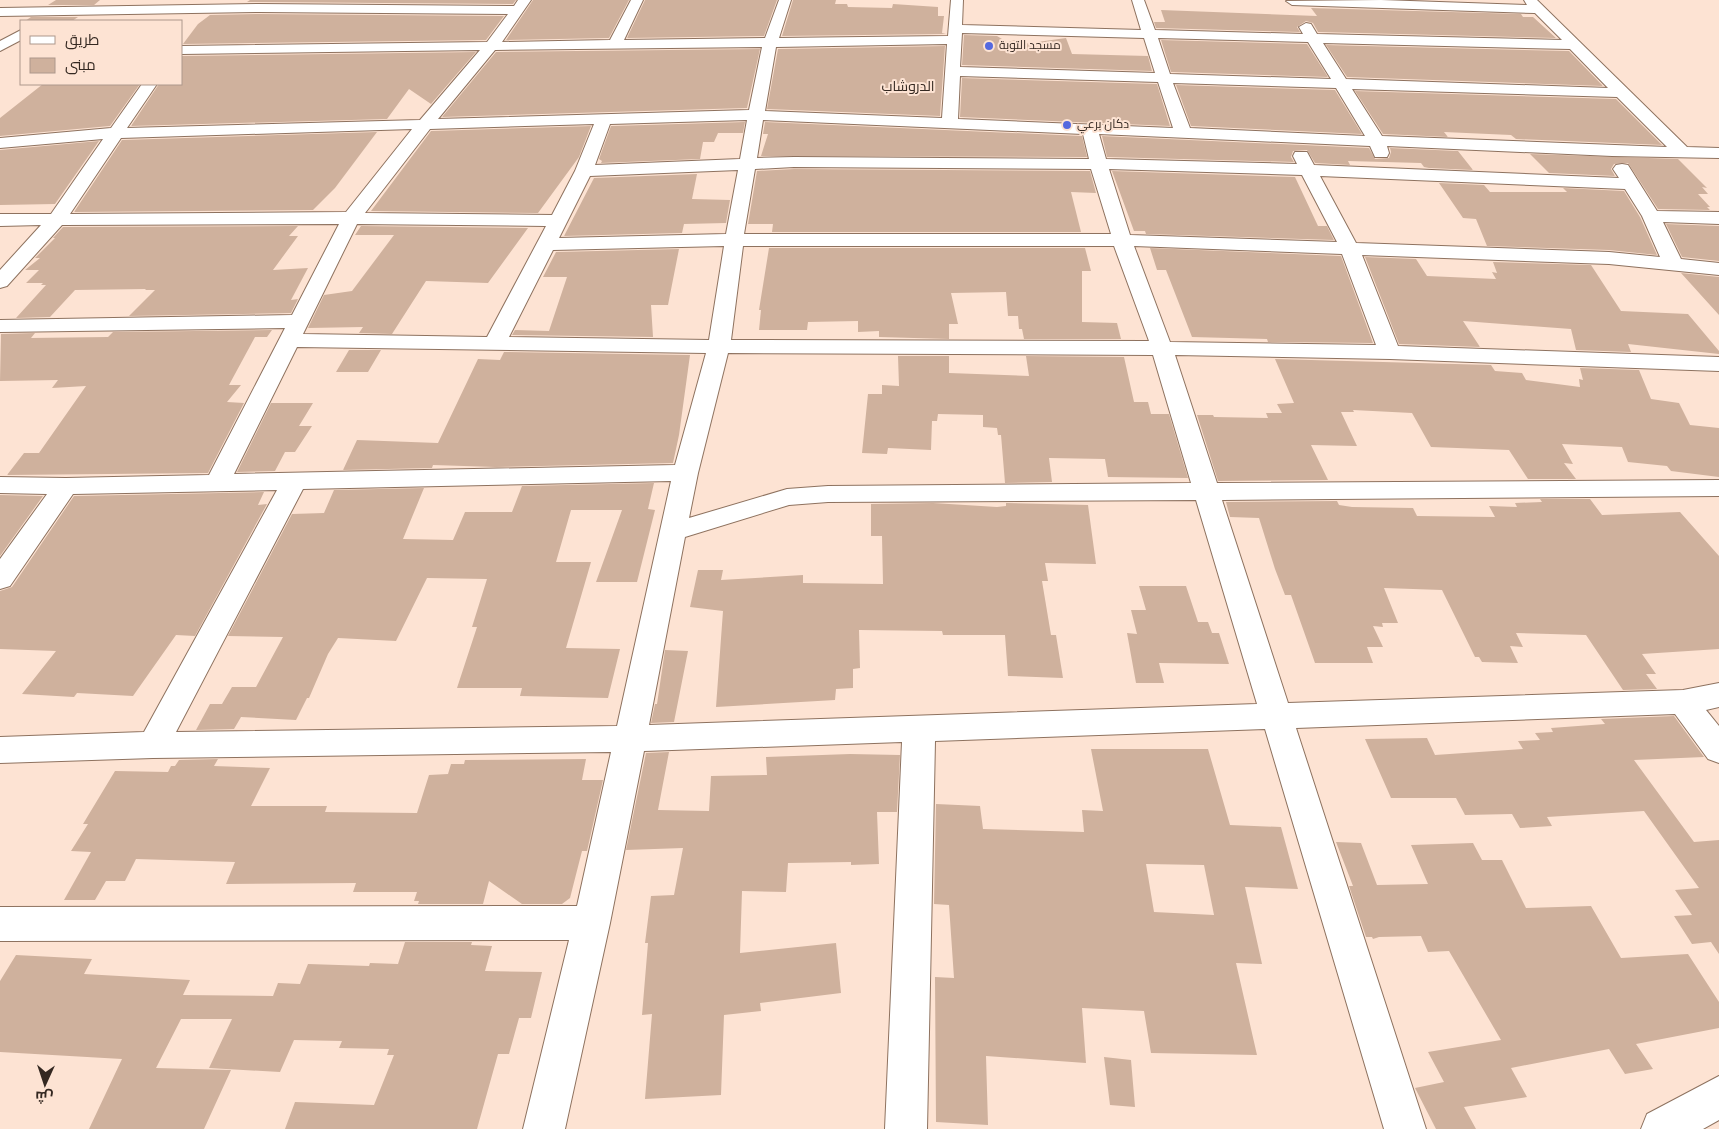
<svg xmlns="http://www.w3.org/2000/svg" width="1719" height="1129" font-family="Overpass,Cairo,sans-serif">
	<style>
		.building { fill: #cfb19d; fill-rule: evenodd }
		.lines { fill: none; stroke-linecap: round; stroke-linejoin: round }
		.minor-casing { stroke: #8e725f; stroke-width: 2 }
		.minor { fill: #fff; fill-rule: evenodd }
		.poi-dot { fill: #5569df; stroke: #fde3d3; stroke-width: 2 }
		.labels { text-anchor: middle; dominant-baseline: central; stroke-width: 4; stroke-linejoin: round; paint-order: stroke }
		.far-poi-label { font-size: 12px; fill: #342821; stroke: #fde3d3; text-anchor: start }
		.far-neighbourhood-label { font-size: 14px; fill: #342821; stroke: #fde3d3 }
	</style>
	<rect width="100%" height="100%" fill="#fde3d3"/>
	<!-- building -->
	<path class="building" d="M56,0H100L94,5H48Z
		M250,0H516L513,4L247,2Z
		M533,0H629L609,38L506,40Z
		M645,0H777L764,36L627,38Z
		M793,0H836L835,4H847L848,7L892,8L893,4L938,7V16H944L942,33L946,34L782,36Z
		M1311,8L1521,14L1523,17H1533L1556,38L1318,32L1313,23L1306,21L1297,27L1300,32L1156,28L1154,22H1165L1161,10L1317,16Z
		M259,14L504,16L486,40L183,44L198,24L210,15Z
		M31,17H78L72,21H25Z
		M964,35L997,36L1007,42L1016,40L1023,44L1066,38L1072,54L1148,56L1152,71L962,65Z
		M1161,40L1307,44L1328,77L1171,72Z
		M1326,45L1569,51L1603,86L1347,77Z
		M945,46L940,116L767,109L778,49Z
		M760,49L747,108L442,117L496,52Z
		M476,52L431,104L409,89L387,119L131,126L159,84H181V56Z
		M962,78L1157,84L1170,126L960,117Z
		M43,84H140L110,126L0,136V118Z
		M1176,85L1335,90L1362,134L1191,126Z
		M1355,91L1616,99L1662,145L1516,139L1511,135L1444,132L1448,137L1383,134Z
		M745,122L743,133H718L714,142H703L700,159L601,163L602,161L599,159L611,126Z
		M765,122L1082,136L1087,157L761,156L768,134H763Z
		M591,126L579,157L538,213L371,211L431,131Z
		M377,132L335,188L313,210L74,212L122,140Z
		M1102,136L1369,148L1375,159L1389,158L1391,152L1390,148L1458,151L1473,170L1429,168L1424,167L1421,163L1348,161L1350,165L1315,163L1307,150L1293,151L1291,157L1294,162L1107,157Z
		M99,141L55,204L0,205V150Z
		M1530,154L1678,159L1707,188L1702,187L1708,194H1698L1710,207H1707L1710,210L1658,209L1628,163L1614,164L1611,169L1615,176L1549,173Z
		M794,169L1090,171L1096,193L1071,192L1081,232H772L773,224H748L757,171Z
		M1112,171L1295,177L1318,226H1327L1334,240L1146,234L1145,231H1134Z
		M697,174L692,199L730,200L726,223L684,224L682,233L564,236L594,178Z
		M1439,183L1484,185L1490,192H1567L1563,188L1624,191L1640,217L1657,255L1609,250L1487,246L1476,219L1463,218Z
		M1666,224L1719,226V261L1682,257Z
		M298,226L289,236H298L273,270L308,268L291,300L298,299L291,313L129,316L155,290H145L146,289L75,290L50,317L16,318L46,285H41L43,283H26L39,270H25L40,258H35L55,238H53L63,227Z
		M361,226L528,228L488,283L426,281L392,334L359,333L363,327L308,328L324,295L352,291L394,235H355Z
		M769,248H1085L1091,271H1082V322L1117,323L1121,339H1024L1022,329H1019L1018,316H1008L1006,292L951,293L958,324H949V339L879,337V331L858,332V321L808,322L807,330H759L761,310H759Z
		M1150,248L1341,256L1373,343L1268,342L1267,339L1192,337L1166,270H1157Z
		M679,249L668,305H651L653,337L512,335L515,330L549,331L567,277H543L556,252Z
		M1365,257L1416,259L1427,276L1496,279L1492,272L1497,273L1493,262L1591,265L1621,311L1688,314L1719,351V354L1628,344L1631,352L1576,350L1571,329L1463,321L1480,347L1399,344Z
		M1681,273L1719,277V315Z
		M272,330L267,337H255L229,385H241L227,402L244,403L208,473L7,475L24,453H39L86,386L52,388L58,380L0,381L1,334L35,333L31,338L108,337L113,332Z
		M349,350H381L368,372H336Z
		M504,352L690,355L679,435L673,463L495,467L433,465L432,468L343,470L357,440L438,443L478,359L500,360Z
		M898,356H949V373L1029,376L1026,356L1124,357L1134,402H1148L1151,414H1169L1188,478L1108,477L1105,459L1049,458L1052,482L1005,483L1001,435H998L997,428L983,427V415L938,414L937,421H932L931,450L888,448L887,454L862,453L868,394H882V385L899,386Z
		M1275,359L1491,365L1495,371L1522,373L1526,380L1580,387L1579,379L1583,380L1580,368L1639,370L1651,399L1679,403L1690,425L1719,428V477L1671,471L1667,466L1628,462L1622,447L1562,444L1573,464L1564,463L1576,479H1528L1509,450L1431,447L1412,413L1353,410L1354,412H1341L1357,446L1311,445L1328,480L1218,481L1197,415H1213L1214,417L1268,418L1266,413H1282L1277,404L1294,403Z
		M271,403H313L299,426H312L295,452H285L275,471L237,472Z
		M654,483L648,509L655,510L637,582H596L622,510H571L556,562H591L566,648L620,649L608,698L520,696L522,688H457L477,627H472L487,579L427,578L396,641L338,638L328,654L309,698H307L296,720L241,717L234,729L196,730L210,704H222L232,687H256L283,637L228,636L292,514L324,513L334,490L424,488L403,539L453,540L465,512H512L522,486Z
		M264,492L258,505L267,504L195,636L176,635L133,696L77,693L74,697L22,694L56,651L0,649V591L12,587L74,496Z
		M0,495L43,496L0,556Z
		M1540,499H1590L1602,515L1680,512L1719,556V649L1642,654L1656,674H1646L1657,689L1623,690L1586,635L1516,633L1523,647L1510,646L1518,663L1482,662L1479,657H1475L1442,590L1384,588L1398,623H1382L1383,627L1373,626L1383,647H1367L1373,663H1315L1291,595H1285L1275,569L1259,518L1230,517L1226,502L1337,501L1339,505L1352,507L1413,508L1417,516L1495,517L1489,506L1517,507L1515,503L1542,502Z
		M933,503L997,507L1006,506V503L1088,505L1096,564L1045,563L1048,581H1042L1051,635H1056L1063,678L1008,676L1005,635H943L942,631L859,630L860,668L853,669V688L836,689L835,700L716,707L723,611L690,607L698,570H723L721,580L803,575V583L883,584L882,536H871V504Z
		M1139,586H1186L1198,622H1208L1212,633H1219L1229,664L1159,663L1164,683H1136L1127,633L1137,634L1131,610H1146Z
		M665,650L688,651L674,722L651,723L655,704H657Z
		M1674,716L1704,757L1634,760L1694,842L1719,840V954L1711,942L1692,944L1674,916L1692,915L1675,890L1699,888L1644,811L1547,817L1552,826L1520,828L1512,814L1465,815L1456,798H1391L1365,739L1427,738L1435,755L1523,749L1518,741L1540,740L1535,733L1553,732L1551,728L1605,724L1601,719Z
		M1091,749H1208L1230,825L1281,827L1298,889L1245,887L1262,964L1236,963L1257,1055L1151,1053L1144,1011L1082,1008L1086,1063L986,1056L988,1125L936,1122L935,977L954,978L949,905L934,904L936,804L980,806L983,829L1084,832L1082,810L1103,811ZM1146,864L1204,865L1214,915L1154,912Z
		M669,752L658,810L709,811L711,776L767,775L766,757L850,754L900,755L897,812H877L879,864L851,865V862L788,863L786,892L742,891L740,953L836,943L841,993L760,1003L761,1011L724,1015L721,1095L645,1099L652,1014L642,1015L648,943H645L651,896L674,895L683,848L626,850L646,753Z
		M218,759L214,766L270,768L251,806H327L325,812L417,813L429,775L448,774L451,764H464L465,760L586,759L582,780H603L587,851H582L570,898L562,904H522L489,881L483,904H418L419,901H414L417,892H353L356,883L226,884L235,862L136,859L125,881H106L95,900H64L91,852L71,851L88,824H83L115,771L168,772L171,766H175L179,760Z
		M1336,842L1361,843L1377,885L1428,884L1411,845L1473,843L1482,860H1502L1526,908L1591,906L1621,958L1688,954L1719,1002V1028L1636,1044L1653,1069L1625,1074L1609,1049L1511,1068L1527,1097L1464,1107L1476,1129H1436L1415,1088L1444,1082L1428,1052L1501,1040L1449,951L1428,952L1421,936L1379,937L1373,939L1372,937H1366L1349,886H1353Z
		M405,942H472L471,945L492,946L485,971L542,972L531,1018H519L509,1054H498L477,1129H285L295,1102L374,1105L394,1055H387L389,1049L339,1048L342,1041L294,1040L280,1072L209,1068L232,1019H181L156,1068L231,1070L204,1129H89L122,1059L0,1052V981L16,955L92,959L84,974L190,980L183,995L273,996L278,983L300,984L308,964L369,966L370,963L398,964Z
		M1104,1057L1131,1060L1135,1107L1110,1105Z"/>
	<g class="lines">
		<!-- minor casing -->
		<g class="minor-casing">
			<path id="minor" d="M518,0H531L502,42L610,40L631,0H643L624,40L765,38L779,0H791L779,38L948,36L951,0H963L962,25L1141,30L1132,0H1144L1155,30L1303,34L1299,27L1306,23L1311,24L1317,34L1562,40L1535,13L1292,5L1286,1L1381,0L1527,5L1524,0H1537L1687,147L1719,148V158L1612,156L1387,146L1389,153L1387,157H1375L1370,146L1099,134L1106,159L1297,164L1293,156L1295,152H1307L1314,165L1619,178L1613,169L1616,165L1622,164L1628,165L1657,211L1719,212V224L1663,222L1681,259L1719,263V275L1609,264L1362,255L1398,346L1719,357V371L1390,359L1175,355L1217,483L1719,480V496L1222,500L1288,703L1683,690L1719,683V707L1706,710L1719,726V763L1708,759L1675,714L1296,728L1426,1129H1384L1265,729L935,741L927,1129H885L902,742L644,751L610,923L565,1129H523L569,940L0,941V907L577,906L611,752L153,758L0,763V737L144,732L277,490L73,494L10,586L0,589V559L47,494L0,493V477L66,478L209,475L285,328L0,332V320L292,315L339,224L62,225L7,286L0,288V270L41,225L0,226V214H51L103,139L0,148V138L111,128L142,84H157L127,128L420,120L480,50L181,54V46L487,42L508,14L259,12L0,16V8L259,4L514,6ZM962,33L1144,38L1155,73L960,67ZM1158,38L1308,42L1331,79L1170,74ZM1323,43L1570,49L1608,88L1346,79ZM947,44L942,118L765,111L776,47ZM762,47L749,110L438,119L495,50ZM960,76L1158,82L1173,128L958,119ZM1173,83L1336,88L1365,136L1190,128ZM1352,89L1617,97L1667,147L1382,136ZM747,120L740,159L595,165L610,124ZM763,120L1083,134L1089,159L794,157L757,158ZM594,124L575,171L552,215L365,213L430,129ZM412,129L346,212L70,214L121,138ZM794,167L1091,169L1111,234H744L755,169ZM1109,169L1302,175L1337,242L1130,235ZM738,170L726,234L559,238L590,176ZM1320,176L1625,189L1642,216L1660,257L1609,252L1356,243ZM357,224L546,226L487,337L303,334ZM724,246L709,340L509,337L553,250ZM743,246H1114L1149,341L731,340ZM1134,246L1342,254L1376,345L1170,342ZM297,347L706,353L675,465L234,474ZM728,353L1153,355L1191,483L828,486L787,489L689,518L698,473ZM671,481L617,726L176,732L303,489ZM1196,500L1257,704L649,725L685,537L789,505L828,502Z
				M21,30V40L0,51V41Z
				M1719,1076V1120L1703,1129H1641L1647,1114Z"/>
		</g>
		<!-- minor -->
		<use href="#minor" class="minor"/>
	</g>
	<!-- markers -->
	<g class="poi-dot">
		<circle cx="989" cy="46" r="5"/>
		<circle cx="1067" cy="125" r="5"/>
	</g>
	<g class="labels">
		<!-- far-poi labels -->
		<g class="far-poi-label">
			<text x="999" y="46">مسجد التوبة</text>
			<text x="1077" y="125">دكان برعي</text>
		</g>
		<!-- far-neighbourhood labels -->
		<g class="far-neighbourhood-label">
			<text x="908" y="87">الدروشاب</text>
		</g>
	</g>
	<!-- legend -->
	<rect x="20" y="20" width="162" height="65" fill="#fde3d3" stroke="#ad988c"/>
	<rect x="30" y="36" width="25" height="8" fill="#ffffff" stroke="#ad988c"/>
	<text x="65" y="45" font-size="15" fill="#342821">طريق</text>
	<rect x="30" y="58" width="25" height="15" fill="#cfb19d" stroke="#ad988c"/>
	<text x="65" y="70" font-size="15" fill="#342821">مبنى</text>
	<!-- north arrow -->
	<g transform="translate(45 1084) rotate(183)" stroke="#fde3d3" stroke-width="4" paint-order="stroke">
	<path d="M0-4L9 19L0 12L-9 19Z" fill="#342821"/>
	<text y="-8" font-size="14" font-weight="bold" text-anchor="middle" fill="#342821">ش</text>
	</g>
</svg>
